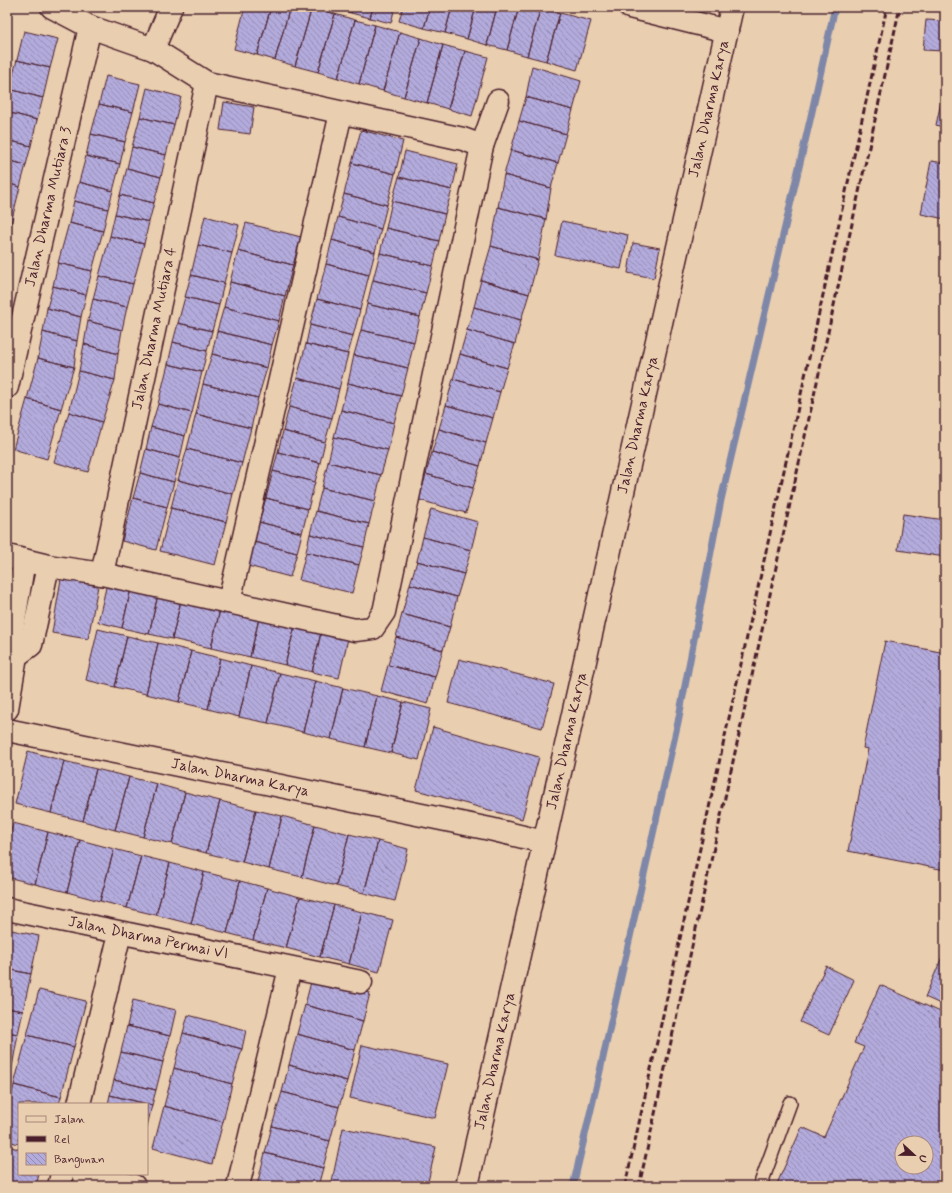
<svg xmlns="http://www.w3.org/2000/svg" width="952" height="1193" font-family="Mynerve,sans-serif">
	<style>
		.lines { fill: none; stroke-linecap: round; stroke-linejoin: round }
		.stream { stroke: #7e87a8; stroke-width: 7 }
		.building { fill: url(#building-back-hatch); stroke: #4a1f2b; fill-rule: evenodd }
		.lane-casing { stroke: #4a1f2b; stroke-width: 16 }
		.street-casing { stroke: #4a1f2b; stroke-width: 25 }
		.lane { stroke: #e9ceb0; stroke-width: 13 }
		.street { stroke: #e9ceb0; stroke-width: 22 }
		.rail { stroke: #4a1f2b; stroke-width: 3; stroke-dasharray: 6 3; stroke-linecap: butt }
		.labels { text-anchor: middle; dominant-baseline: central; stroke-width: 3; stroke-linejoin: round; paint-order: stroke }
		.street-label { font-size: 15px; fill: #4a1f2b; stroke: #e9ceb0 }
	</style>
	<defs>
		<pattern id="building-back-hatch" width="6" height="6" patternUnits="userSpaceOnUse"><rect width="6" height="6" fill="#b3abdc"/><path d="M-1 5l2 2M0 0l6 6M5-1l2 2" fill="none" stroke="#948bb3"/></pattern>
	</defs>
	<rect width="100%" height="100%" fill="#e9ceb0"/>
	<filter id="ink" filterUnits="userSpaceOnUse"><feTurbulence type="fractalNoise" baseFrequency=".025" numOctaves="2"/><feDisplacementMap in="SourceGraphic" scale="8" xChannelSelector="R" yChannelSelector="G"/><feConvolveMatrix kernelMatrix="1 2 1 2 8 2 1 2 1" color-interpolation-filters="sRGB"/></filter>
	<g filter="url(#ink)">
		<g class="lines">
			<!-- stream -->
			<path class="stream" d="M573,1186L600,1071L678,722L721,500L811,116L835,7"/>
		</g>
		<!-- building -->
		<path class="building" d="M245,7H271L257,55L234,49Z
			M271,7H290L275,60L257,55Z
			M290,7H312L295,66L275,60Z
			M312,7L335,14L318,72L295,66Z
			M331,7H353L351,13Z
			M353,7H373L370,18L351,13Z
			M373,7H395L391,23L370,18Z
			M403,7H430L424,28L399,21Z
			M430,7H452L445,33L424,28Z
			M452,7H476L467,39L445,33Z
			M476,7H497L487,45L467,39Z
			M497,7H519L507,50L487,45Z
			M519,7H541L527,56L507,50Z
			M541,7L560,13L546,61L527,56Z
			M560,13L591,21L577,70L546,61Z
			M335,14L355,20L338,78L318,72Z
			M355,20L375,25L359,84L338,78Z
			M926,20L945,21V51L923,50Z
			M375,25L400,32L383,91L359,84Z
			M24,31L58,39L50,68L17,60Z
			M400,32L421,38L404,97L383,91Z
			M421,38L443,45L427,103L404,97Z
			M443,45L465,51L448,109L427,103Z
			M465,51L488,57L472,116L448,109Z
			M17,60L50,68L43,98L9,89Z
			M532,66L581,81L573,110L526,97Z
			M106,76L140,84L133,112L99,104Z
			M945,84V128L936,125Z
			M147,88L181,97L174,125L140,117Z
			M9,89L43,98L37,120L7,112Z
			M526,97L573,110L566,134L519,121Z
			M224,102L254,107L250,134L220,130Z
			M99,104L133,112L125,142L91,134Z
			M7,112L37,120L31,146L7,140Z
			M140,117L174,125L166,155L132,147Z
			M519,121L566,134L558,163L511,150Z
			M361,130L403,141L395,174L352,163Z
			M91,134L125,142L120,164L86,156Z
			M7,140L31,146L26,165L7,160Z
			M132,147L166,155L161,177L127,168Z
			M511,150L558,163L551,188L504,175Z
			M405,151L458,164L452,190L399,177Z
			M86,156L120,164L113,191L79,182Z
			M7,160L26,165L20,187L7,183Z
			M931,161L945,163V219L921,214Z
			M352,163L395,174L387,205L344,194Z
			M127,168L161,177L154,203L120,195Z
			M504,175L551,188L546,219L498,207Z
			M399,177L452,190L445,214L392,201Z
			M79,182L113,191L108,209L74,201Z
			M7,183L20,187L10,227L7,226Z
			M344,194L387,205L381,229L338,217Z
			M120,195L154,203L149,222L115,214Z
			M74,201L108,209L103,231L69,223Z
			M392,201L445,214L439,241L386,228Z
			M498,207L546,219L538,260L491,246Z
			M115,214L149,222L144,244L110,236Z
			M205,216L239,225L232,253L198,245Z
			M338,217L381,229L375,252L332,240Z
			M562,221L628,235L621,269L555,255Z
			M69,223L103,231L92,271L58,263Z
			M246,223L301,237L293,265L238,251Z
			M386,228L439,241L433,266L380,253Z
			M110,236L144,244L133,284L99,276Z
			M332,240L375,252L369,275L326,264Z
			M633,243L660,248L654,278L628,273Z
			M198,245L232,253L224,283L191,275Z
			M491,246L538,260L529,294L481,280Z
			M238,251L293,265L285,296L230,282Z
			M380,253L433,266L426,293L373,280Z
			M58,263L92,271L86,295L53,286Z
			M326,264L369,275L360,310L317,299Z
			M191,275L224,283L219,305L185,297Z
			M99,276L133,284L127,307L93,299Z
			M373,280L426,293L420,317L367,304Z
			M481,280L529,294L521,320L474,307Z
			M230,282L285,296L279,321L224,307Z
			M53,286L86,295L81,317L47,308Z
			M185,297L219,305L212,331L178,323Z
			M93,299L127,307L122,330L88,321Z
			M317,299L360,310L353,336L310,325Z
			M367,304L420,317L414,342L361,330Z
			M224,307L279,321L272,345L217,331Z
			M474,307L521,320L515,344L467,330Z
			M47,308L81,317L77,341L43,332Z
			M88,321L122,330L118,354L84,344Z
			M178,323L212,331L207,351L173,342Z
			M310,325L353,336L348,354L306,344Z
			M361,330L414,342L408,368L354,355Z
			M467,330L515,344L507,368L460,354Z
			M217,331L272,345L267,368L212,354Z
			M43,332L77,341L74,367L38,358Z
			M173,342L207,351L202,372L168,364Z
			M84,344L118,354L115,380L79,371Z
			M306,344L348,354L339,389L297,378Z
			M212,354L267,368L258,398L203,384Z
			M460,354L507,368L500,392L453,379Z
			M354,355L408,368L401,396L348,383Z
			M38,358L74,367L61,409L27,399Z
			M168,364L202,372L192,413L158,404Z
			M79,371L115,380L102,422L69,412Z
			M297,378L339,389L332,418L289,407Z
			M453,379L500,392L493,418L446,405Z
			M348,383L401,396L394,423L341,410Z
			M203,384L258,398L251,428L196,414Z
			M27,399L61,409L47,459L13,449Z
			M158,404L192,413L185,436L151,427Z
			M446,405L493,418L486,443L439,429Z
			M289,407L332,418L325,442L283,431Z
			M341,410L394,423L388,450L334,437Z
			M69,412L102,422L88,472L54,462Z
			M196,414L251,428L242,463L187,449Z
			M151,427L185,436L180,458L146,449Z
			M439,429L486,443L480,466L432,452Z
			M283,431L325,442L320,463L278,452Z
			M334,437L388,450L381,475L328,462Z
			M146,449L180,458L174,482L140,473Z
			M187,449L242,463L233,494L178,480Z
			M278,452L320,463L315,482L273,471Z
			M432,452L480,466L473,488L426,474Z
			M328,462L381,475L375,501L322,488Z
			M273,471L315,482L308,509L266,498Z
			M140,473L174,482L167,507L133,498Z
			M426,474L473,488L466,513L419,500Z
			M178,480L233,494L226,522L171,508Z
			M322,488L375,501L369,524L316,511Z
			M133,498L167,507L156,550L122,541Z
			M266,498L308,509L302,533L259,522Z
			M171,508L226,522L215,565L160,551Z
			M431,509L478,522L471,550L423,537Z
			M316,511L369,524L364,547L310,534Z
			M903,514L945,520V557L898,550Z
			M259,522L302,533L297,553L254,542Z
			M310,534L364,547L359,565L306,552Z
			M423,537L471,550L464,574L417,561Z
			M254,542L297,553L290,577L248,566Z
			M306,552L359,565L352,593L299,580Z
			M417,561L464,574L457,597L410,584Z
			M61,579L98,586L88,639L52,633Z
			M108,579L132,584L122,628L98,622Z
			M132,584L159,590L149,634L122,628Z
			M410,584L457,597L450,627L402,614Z
			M159,590L182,596L172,639L149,634Z
			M182,596L221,605L211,648L172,639Z
			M221,605L260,614L250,657L211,648Z
			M260,614L296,622L285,665L250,657Z
			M402,614L450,627L443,650L396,637Z
			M296,622L322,628L312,672L285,665Z
			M322,628L349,634L339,678L312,672Z
			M98,629L127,636L115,687L86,680Z
			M127,636L158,643L146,694L115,687Z
			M396,637L443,650L435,677L388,665Z
			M885,641L945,653V870L848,851L868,749L863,748Z
			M158,643L191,651L179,702L146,694Z
			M191,651L220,658L208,709L179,702Z
			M220,658L251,666L239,717L208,709Z
			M459,659L554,684L542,728L448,703Z
			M388,665L435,677L428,704L381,691Z
			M251,666L280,673L268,723L239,717Z
			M280,673L315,681L303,732L268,723Z
			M315,681L343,688L331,739L303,732Z
			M343,688L377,696L365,747L331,739Z
			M377,696L403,702L391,753L365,747Z
			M403,702L431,709L419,760L391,753Z
			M433,727L539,757L522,819L416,790Z
			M28,751L64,761L51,813L15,804Z
			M64,761L96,769L83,821L51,813Z
			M96,769L129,777L115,830L83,821Z
			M129,777L157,784L143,837L115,830Z
			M157,784L185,792L172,844L143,837Z
			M185,792L220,801L206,853L172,844Z
			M220,801L256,810L242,862L206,853Z
			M256,810L282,816L269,869L242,862Z
			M282,816L315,825L302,877L269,869Z
			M13,823L48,832L35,884L7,877V847Z
			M315,825L349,834L336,886L302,877Z
			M48,832L80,840L67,892L35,884Z
			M349,834L378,841L364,893L336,886Z
			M80,840L114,849L100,901L67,892Z
			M378,841L408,849L395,901L364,893Z
			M114,849L141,856L127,908L100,901Z
			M141,856L170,863L156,915L127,908Z
			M170,863L204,872L191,924L156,915Z
			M204,872L240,881L227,933L191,924Z
			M240,881L267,888L253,940L227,933Z
			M267,888L300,897L286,948L253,940Z
			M300,897L334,905L320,957L286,948Z
			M334,905L362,912L349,964L320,957Z
			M362,912L393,920L379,972L349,964Z
			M7,929L39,936L31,974L7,969Z
			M945,950V1006L925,997Z
			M826,966L854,980L829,1035L800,1022Z
			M7,969L31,974L23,1011L7,1008Z
			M312,978L370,993L363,1021L305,1005Z
			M880,985L945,1014V1186H776L802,1127L824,1137L864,1047L854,1043ZM902,1143H926V1167H902Z
			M39,990L86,1001L74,1047L27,1035Z
			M133,1000L176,1010L170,1036L127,1026Z
			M305,1005L363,1021L355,1050L297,1034Z
			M7,1008L23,1011L18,1034L7,1032Z
			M188,1015L246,1030L242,1049L183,1033Z
			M127,1026L170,1036L163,1062L121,1052Z
			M7,1032L18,1034L11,1073L7,1072Z
			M183,1033L242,1049L232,1084L174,1068Z
			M297,1034L355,1050L347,1081L289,1065Z
			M27,1035L74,1047L61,1097L14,1085Z
			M362,1045L448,1064L435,1118L350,1098Z
			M121,1052L163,1062L156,1090L114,1080Z
			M289,1065L347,1081L339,1107L282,1092Z
			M174,1068L232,1084L223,1122L164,1106Z
			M114,1080L156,1090L152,1105L110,1095Z
			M14,1085L61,1097L59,1104H19V1144L7,1141V1114Z
			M282,1092L339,1107L330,1141L272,1126Z
			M110,1095L147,1104H108Z
			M147,1104L152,1105L147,1127Z
			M164,1106L223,1122L212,1164L153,1148Z
			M272,1126L330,1141L323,1168L265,1153Z
			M343,1128L436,1147L427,1186H331Z
			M7,1146L19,1149V1174H39L36,1186H7Z
			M265,1153L323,1168L318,1186L257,1185Z
			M68,1175L97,1186H65Z"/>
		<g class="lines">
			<!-- lane casing -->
			<g class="lane-casing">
				<path id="lane" d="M760,1186L790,1103"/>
			</g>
			<!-- street casing -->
			<g class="street-casing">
				<g id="street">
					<path d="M52,7L90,27L153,49L171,7"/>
					<path d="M630,7L727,31"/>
					<path d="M482,146L498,101"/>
					<path id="s1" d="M7,387L90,27"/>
					<path d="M7,556L48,566L102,574L355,630L373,628L384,612L482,146L463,139L207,83L153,49"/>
					<path id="s2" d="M102,574L207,83"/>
					<path d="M229,602L341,113"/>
					<path d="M16,656L31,645L48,566"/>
					<path d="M7,709L16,656L11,639L24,560"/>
					<path id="s3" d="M7,730L490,829L544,842"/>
					<path id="s4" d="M7,909L361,982"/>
					<path d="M79,1104L120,933"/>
					<path d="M83,1174L134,1186"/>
					<path d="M59,1186L62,1174"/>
					<path d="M238,1186L290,968"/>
					<path id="s5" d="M467,1186L732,7"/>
				</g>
			</g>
			<!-- lane -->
			<use href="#lane" class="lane"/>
			<!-- street -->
			<use href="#street" class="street"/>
			<!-- rail -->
			<path class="rail" d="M625,1186L887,7
				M639,1186L900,7"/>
		</g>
	</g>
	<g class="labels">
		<!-- street labels -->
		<g class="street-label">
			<text stroke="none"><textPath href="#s5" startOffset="1104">Jalan Dharma Karya</textPath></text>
			<text stroke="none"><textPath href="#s1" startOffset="185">Jalan Dharma Mutiara 3</textPath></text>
			<text stroke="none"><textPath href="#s2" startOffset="251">Jalan Dharma Mutiara 4</textPath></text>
			<text stroke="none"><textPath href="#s5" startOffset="780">Jalan Dharma Karya</textPath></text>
			<text stroke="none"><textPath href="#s5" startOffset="456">Jalan Dharma Karya</textPath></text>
			<text stroke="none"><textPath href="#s3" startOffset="238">Jalan Dharma Karya</textPath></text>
			<text stroke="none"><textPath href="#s4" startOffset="144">Jalan Dharma Permai VI</textPath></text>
			<text stroke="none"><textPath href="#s5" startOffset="128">Jalan Dharma Karya</textPath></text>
		</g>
	</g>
	<!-- margin -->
	<rect width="952" height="1193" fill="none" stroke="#e9ceb0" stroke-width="24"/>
	<rect x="12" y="12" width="928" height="1169" fill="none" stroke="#4a1f2b" stroke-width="1.5" filter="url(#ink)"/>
	<!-- legend -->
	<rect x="18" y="1103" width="130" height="72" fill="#e9ceb0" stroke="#a9887b"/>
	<rect x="26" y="1116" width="20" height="6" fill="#e9ceb0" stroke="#a9887b"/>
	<text x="54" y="1123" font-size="12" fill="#4a1f2b">Jalan</text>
	<rect x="26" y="1136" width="20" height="6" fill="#4a1f2b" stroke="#a9887b"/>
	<text x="54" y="1143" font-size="12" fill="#4a1f2b">Rel</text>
	<rect x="26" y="1153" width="20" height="12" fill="url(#building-back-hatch)" stroke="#a9887b"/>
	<text x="54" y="1163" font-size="12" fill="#4a1f2b">Bangunan</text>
	<!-- north arrow -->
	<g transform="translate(914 1155) rotate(112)"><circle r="19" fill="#e9ceb0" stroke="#a9887b"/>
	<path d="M0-3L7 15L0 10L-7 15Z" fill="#4a1f2b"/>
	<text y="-6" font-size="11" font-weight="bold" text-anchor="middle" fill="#4a1f2b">U</text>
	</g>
</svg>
